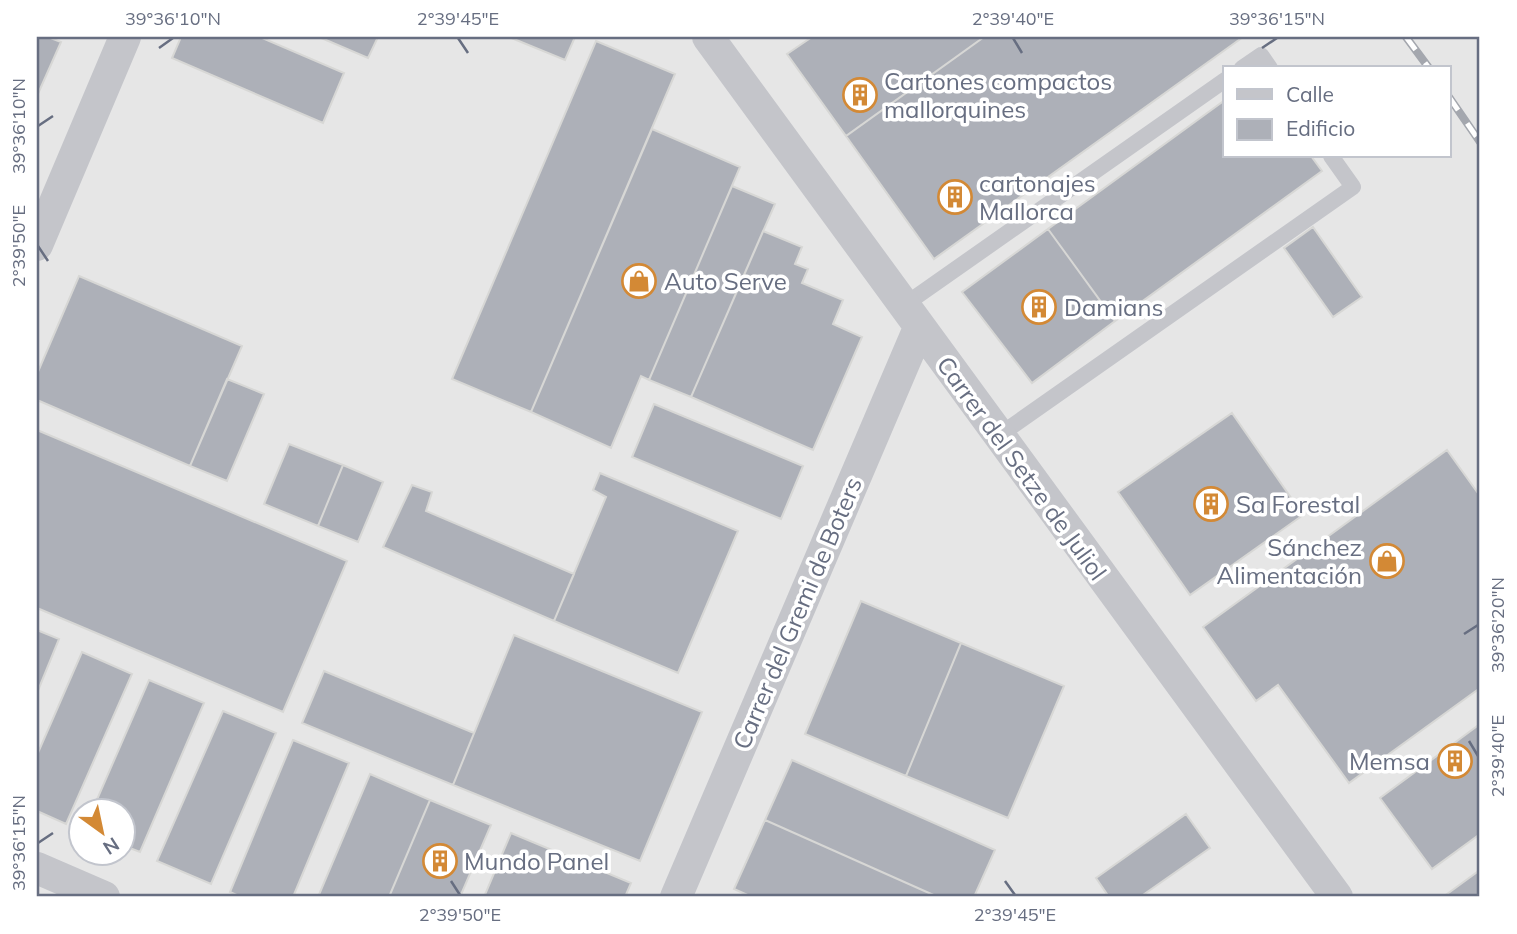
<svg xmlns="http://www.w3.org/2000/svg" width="1517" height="934" font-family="Mulish,sans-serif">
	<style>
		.built { fill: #e6e6e6; fill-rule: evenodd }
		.building { fill: #adb0b8; stroke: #d7d7d5; stroke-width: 2 }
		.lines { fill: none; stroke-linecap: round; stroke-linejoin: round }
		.service { stroke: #c4c5ca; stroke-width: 16 }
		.minor { stroke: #c4c5ca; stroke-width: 32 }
		.rail-casing { stroke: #a4a7ae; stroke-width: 8 }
		.rail { stroke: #fff; stroke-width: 5; stroke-dasharray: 16; stroke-linecap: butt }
		.ticks { fill: none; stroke: #676e81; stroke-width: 2.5 }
		.labels { text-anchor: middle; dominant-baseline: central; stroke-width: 7; stroke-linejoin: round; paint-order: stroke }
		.poi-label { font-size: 24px; fill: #676e81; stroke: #fff; text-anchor: start }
		.street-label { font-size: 24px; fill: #676e81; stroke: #fff }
		.neatline { fill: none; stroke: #676e81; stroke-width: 2.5 }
		.ticks-label { font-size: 18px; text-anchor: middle; fill: #676e81 }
	</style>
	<rect width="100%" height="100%" fill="#f5f6f3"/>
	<!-- built -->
	<path class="built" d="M37,37H1480V897H37ZM1225,68H1449V156H1225ZM80,811H122V853H80Z"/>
	<!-- building -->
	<path class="building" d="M37,37H48L61,42L37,96Z
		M181,37H260L344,73L323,123L172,58Z
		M319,37H378L368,58Z
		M509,37H575L565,60Z
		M812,37H984L846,136L787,54Z
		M984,37H1243L934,259L846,136Z
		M596,41L675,74L531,412L452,379Z
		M1225,100V156H1311L1322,171L1115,321L1048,229Z
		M652,129L740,167L649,380L641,376L611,448L531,412Z
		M732,186L775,204L691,397L649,380Z
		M1313,227L1362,297L1333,317L1284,248Z
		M1048,229L1115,321L1032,383L962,292Z
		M763,231L802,247L795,264L808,269L802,283L843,300L833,324L862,337L813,450L691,397Z
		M79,276L242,346L190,466L37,400V374Z
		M227,379L264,394L227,481L190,466Z
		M654,404L803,466L781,519L632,457Z
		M1232,413L1303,515L1190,595L1118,492Z
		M37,430L347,561L283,712L37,608Z
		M289,444L343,465L318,526L264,504Z
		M1447,450L1480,496V688L1349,783L1278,685L1256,701L1203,627Z
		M343,465L383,482L358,542L318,526Z
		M600,473L738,531L678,673L554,621L606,497L593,490Z
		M412,485L432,492L426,511L574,574L554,621L383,547Z
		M861,601L961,643L906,776L805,734Z
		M37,630L59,639L37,693Z
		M514,635L702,712L640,861L453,785Z
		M961,643L1064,686L1008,818L906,776Z
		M82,652L132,674L66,824L37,811V755Z
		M324,671L474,733L453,785L302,723Z
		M149,680L204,703L140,852L122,845V811H92Z
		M223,711L276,733L211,884L157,861Z
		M1480,724V834L1432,869L1380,798Z
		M293,740L349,763L293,897H241L230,892Z
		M792,760L995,850L974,897H938L765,820Z
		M370,774L430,800L389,897H318Z
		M430,800L491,825L460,897H389Z
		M1186,814L1210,848L1140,897H1109L1096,878Z
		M765,820L938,897H752L734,889Z
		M511,833L631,883L625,897H484Z
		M1480,870V897H1443Z"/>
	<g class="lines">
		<!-- service -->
		<path class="service" d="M1242,68L1261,55L1270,68
			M903,306L1225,80
			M998,436L1353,187L1331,156"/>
		<!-- minor -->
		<path class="minor" d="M708,37L1337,897
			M37,245L125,37
			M37,868L104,897
			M676,897L919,328"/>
		<!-- rail casing -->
		<g class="rail-casing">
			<path id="rail" d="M1406,37L1429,68
				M1449,97L1480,142"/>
		</g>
		<!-- rail -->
		<use href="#rail" class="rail"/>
	</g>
	<!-- ticks -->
	<path class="ticks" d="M458,38L468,53M1013,38L1022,53M159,48L173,38M1262,48L1277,38M38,126L53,116M38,246L48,261M1464,634L1478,625M1469,741L1478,756M38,843L53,833M451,881L460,895M1005,881L1015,895"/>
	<!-- icons -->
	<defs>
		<g id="building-ring" transform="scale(1.75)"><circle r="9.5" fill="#fff" stroke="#d38935" stroke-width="1.5"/><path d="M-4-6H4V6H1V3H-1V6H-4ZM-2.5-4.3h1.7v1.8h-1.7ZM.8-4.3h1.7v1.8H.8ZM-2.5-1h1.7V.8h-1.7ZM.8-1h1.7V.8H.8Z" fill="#d38935"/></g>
		<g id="shop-ring" transform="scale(1.75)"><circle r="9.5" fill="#fff" stroke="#d38935" stroke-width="1.5"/><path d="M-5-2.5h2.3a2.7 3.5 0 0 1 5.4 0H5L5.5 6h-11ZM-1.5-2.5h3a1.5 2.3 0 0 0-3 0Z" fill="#d38935"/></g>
	</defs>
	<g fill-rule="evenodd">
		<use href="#building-ring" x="860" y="95"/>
		<use href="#building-ring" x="955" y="197"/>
		<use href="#shop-ring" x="639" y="281"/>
		<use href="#building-ring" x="1039" y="307"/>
		<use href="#building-ring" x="1211" y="504"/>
		<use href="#shop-ring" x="1387" y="561"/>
		<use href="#building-ring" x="1455" y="761"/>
		<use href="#building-ring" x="440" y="861"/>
	</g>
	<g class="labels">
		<!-- poi labels -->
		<g class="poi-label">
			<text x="884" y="81">Cartones compactos<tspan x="884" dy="28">mallorquines</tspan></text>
			<text x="979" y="183">cartonajes<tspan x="979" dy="28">Mallorca</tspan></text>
			<text x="664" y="281">Auto Serve</text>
			<text x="1064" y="307">Damians</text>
			<text x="1236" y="504">Sa Forestal</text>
			<text x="1362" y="547" text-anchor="end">Sánchez<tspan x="1362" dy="28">Alimentación</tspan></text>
			<text x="1430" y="761" text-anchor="end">Memsa</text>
			<text x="464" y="861">Mundo Panel</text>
		</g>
		<!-- street labels -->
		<g class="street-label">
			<text transform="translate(1022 468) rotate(54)">Carrer del Setze de Juliol</text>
			<text transform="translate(797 613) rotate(-67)">Carrer del Gremi de Boters</text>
		</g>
	</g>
	<!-- border -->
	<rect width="1517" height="934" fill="none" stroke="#ffffff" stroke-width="77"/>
	<!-- legend -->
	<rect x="1223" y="66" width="228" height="91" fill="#ffffff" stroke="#c2c5cd" stroke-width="2"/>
	<rect x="1237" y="89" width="35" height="10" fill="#c4c5ca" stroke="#c2c5cd" stroke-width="2"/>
	<text x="1286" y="102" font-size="21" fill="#676e81">Calle</text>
	<rect x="1237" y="119" width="35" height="21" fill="#adb0b8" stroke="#c2c5cd" stroke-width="2"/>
	<text x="1286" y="136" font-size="21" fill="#676e81">Edificio</text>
	<!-- north arrow -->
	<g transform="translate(102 832) rotate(147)"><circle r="33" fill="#ffffff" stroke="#c2c5cd" stroke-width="2"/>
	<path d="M0-5L12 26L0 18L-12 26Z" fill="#d38935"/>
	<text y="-10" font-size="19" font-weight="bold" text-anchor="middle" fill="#676e81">N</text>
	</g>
	<rect x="38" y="38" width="1440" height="857" class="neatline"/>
	<g class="ticks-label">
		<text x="173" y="25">39°36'10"N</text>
		<text x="458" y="25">2°39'45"E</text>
		<text x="1013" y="25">2°39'40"E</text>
		<text x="1277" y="25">39°36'15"N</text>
		<text transform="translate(19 126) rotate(-90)" y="6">39°36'10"N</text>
		<text transform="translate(19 246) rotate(-90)" y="6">2°39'50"E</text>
		<text transform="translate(1498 625) rotate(-90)" y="6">39°36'20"N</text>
		<text transform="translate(1498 756) rotate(-90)" y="6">2°39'40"E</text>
		<text transform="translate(19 843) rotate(-90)" y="6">39°36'15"N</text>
		<text x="460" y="921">2°39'50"E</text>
		<text x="1015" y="921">2°39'45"E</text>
	</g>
</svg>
